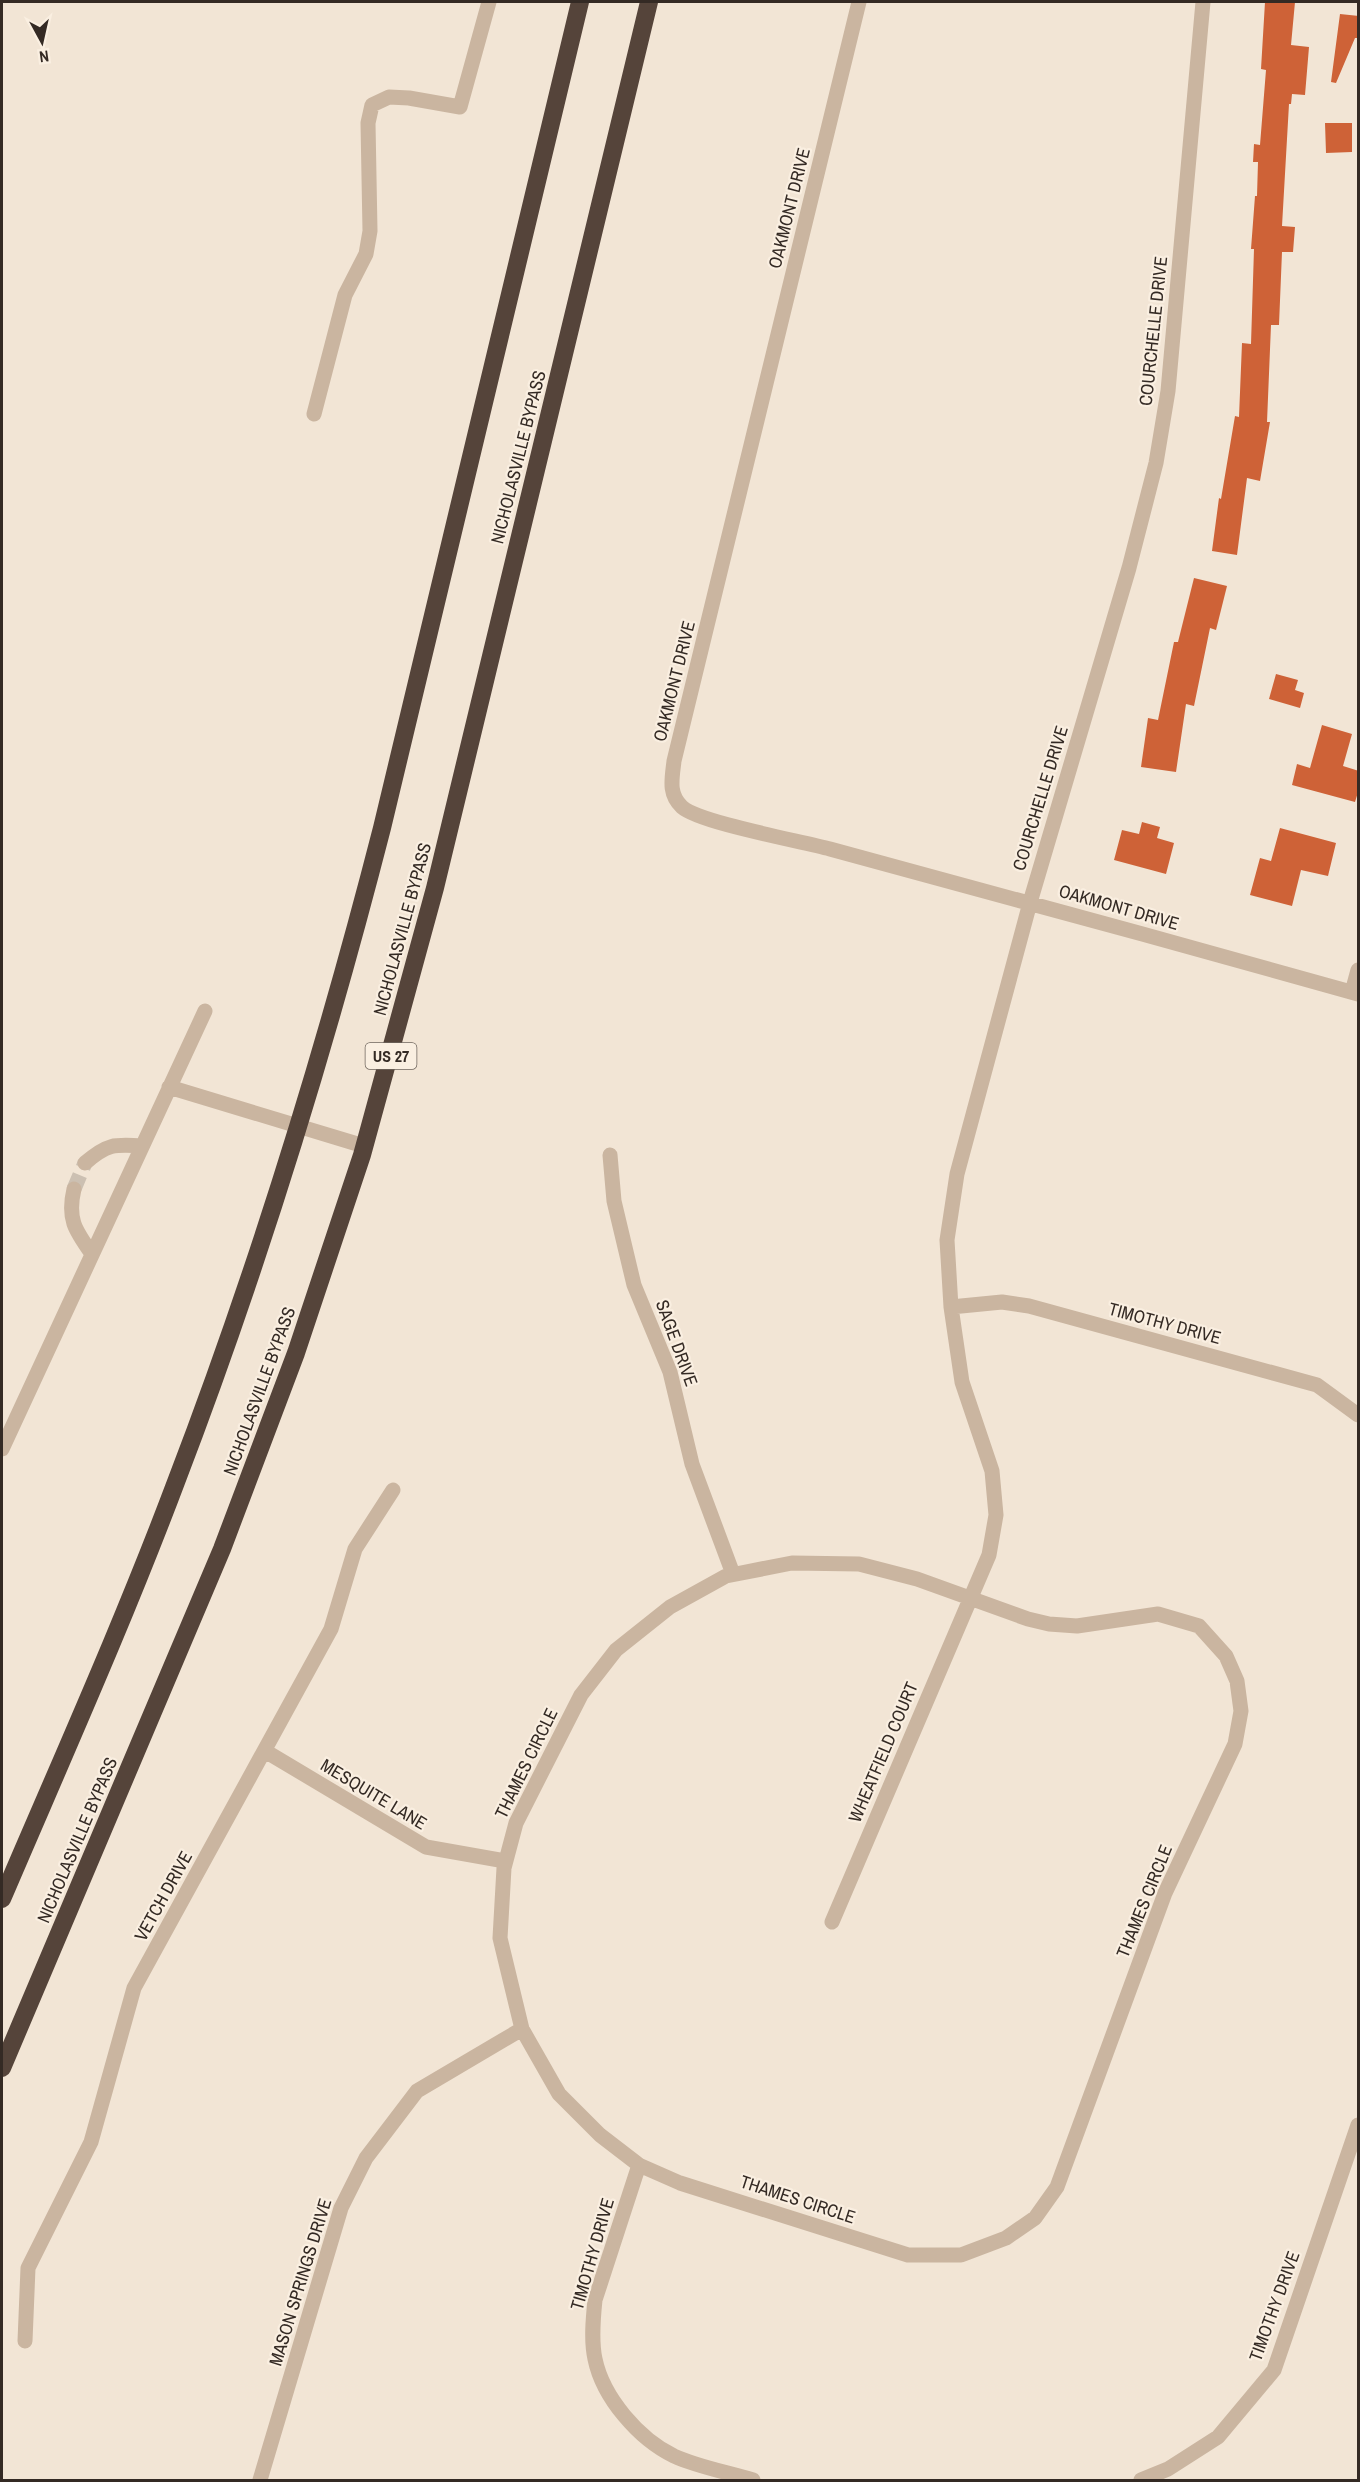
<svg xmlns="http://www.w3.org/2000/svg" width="1360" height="2482" font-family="'Archivo Narrow',sans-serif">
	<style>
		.building { fill: #ce6237 }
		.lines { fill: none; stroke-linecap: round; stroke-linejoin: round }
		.minor-tunnel { stroke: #ccc0b2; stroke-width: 15; stroke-dasharray: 15 8; stroke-linecap: butt }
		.minor { stroke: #cab5a0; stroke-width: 15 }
		.highway { stroke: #55443a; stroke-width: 18 }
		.labels { text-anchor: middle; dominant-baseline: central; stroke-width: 4.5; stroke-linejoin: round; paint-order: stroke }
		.shield { fill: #faefe1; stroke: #6f655d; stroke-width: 1.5 }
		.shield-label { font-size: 16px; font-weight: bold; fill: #342a24 }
		.street-label { font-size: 18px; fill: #342a24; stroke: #faefe1 }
	</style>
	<rect width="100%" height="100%" fill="#f2e5d5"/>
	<!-- building -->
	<path class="building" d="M1265,2H1295L1291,45L1309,47L1305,95L1292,94L1291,104H1289L1282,226L1295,227L1293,252H1282L1279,325H1271L1267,422H1270L1260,481L1247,478L1237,555L1212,551L1219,498L1221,499L1235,416L1239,417L1242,343L1251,344L1254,249H1251L1255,196H1257L1258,162H1253L1254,144L1260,145L1266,70L1261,69Z
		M1340,14L1359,16V38H1355L1336,83L1331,82Z
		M1325,123H1352V152L1326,153Z
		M1194,578L1227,586L1216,630L1210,628L1194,706L1186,704L1176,772L1141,767L1148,718L1158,720L1174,642H1178Z
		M1276,674L1298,680L1295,690L1304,693L1300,708L1269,699Z
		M1322,725L1352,734L1343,766L1359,771V789L1355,802L1292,785L1297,764L1310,768Z
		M1142,822L1160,827L1157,838L1174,843L1166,874L1114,860L1122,830L1139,834Z
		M1280,828L1336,843L1328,876L1301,870L1292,906L1250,895L1260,858L1271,861Z"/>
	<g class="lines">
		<!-- minor-tunnel -->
		<path class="minor-tunnel" d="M74,1189L85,1163"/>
		<!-- minor -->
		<path class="minor" d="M859,2L674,761C672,779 668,794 682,807C700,823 801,841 830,849C1007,896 1182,945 1358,994
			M314,414L345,295L366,254L370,231L368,123L372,105L389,97L409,98L460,107L489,2
			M1352,992L1358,970
			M169,1087L364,1146
			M610,1155L614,1201L634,1285L670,1372L692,1464L733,1574
			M85,1163C107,1144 114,1144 142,1146
			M74,1189C67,1219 75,1230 92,1254
			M951,1307L1002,1302L1029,1306L1317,1385L1358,1415
			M2,1449L205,1011
			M792,1563L859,1564L917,1579L1028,1619L1049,1624L1077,1626L1158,1614L1199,1626L1226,1656L1237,1681L1241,1711L1235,1744L1165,1893L1057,2187L1035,2218L1006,2238L961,2255H908L680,2183L639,2165L600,2135L559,2094L522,2029L500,1938L504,1868L516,1823L581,1695L616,1650L670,1607L726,1576Z
			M265,1751L426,1847L505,1861
			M832,1922L989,1555L996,1515L992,1471L962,1382L951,1307L947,1240L957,1174L1031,899L1129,568L1156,463L1168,391L1203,2
			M639,2165L595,2300C593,2319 591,2341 595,2359C603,2398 639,2439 674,2456C698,2467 727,2472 753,2480
			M25,2341L28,2268L91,2142L134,1988L331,1629L355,1549L393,1490
			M260,2480L341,2208L366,2158L417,2091L522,2029
			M1141,2480L1168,2469L1218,2437L1274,2370L1358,2125"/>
		<!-- highway -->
		<path class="highway" d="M2,1899C61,1761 123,1623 176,1482C258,1268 325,1050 382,828L580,2
			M2,2068L222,1549L296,1353L362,1155L435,888L649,2"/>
	</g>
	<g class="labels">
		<!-- shield labels -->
		<rect class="shield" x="365.5" y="1043" width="51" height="26" rx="4.5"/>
		<g class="shield-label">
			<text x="391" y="1056">US 27</text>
		</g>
		<!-- street labels -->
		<g class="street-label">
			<text transform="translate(789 208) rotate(-76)">OAKMONT DRIVE</text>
			<text transform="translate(1153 331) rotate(-84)">COURCHELLE DRIVE</text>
			<text transform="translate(518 457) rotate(-76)">NICHOLASVILLE BYPASS</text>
			<text transform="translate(674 681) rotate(-76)">OAKMONT DRIVE</text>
			<text transform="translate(1040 798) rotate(-73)">COURCHELLE DRIVE</text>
			<text transform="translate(1119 907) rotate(16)">OAKMONT DRIVE</text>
			<text transform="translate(402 929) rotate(-75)">NICHOLASVILLE BYPASS</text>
			<text transform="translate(1165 1323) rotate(15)">TIMOTHY DRIVE</text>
			<text transform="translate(677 1343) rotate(70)">SAGE DRIVE</text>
			<text transform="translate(259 1391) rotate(-70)">NICHOLASVILLE BYPASS</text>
			<text transform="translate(883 1752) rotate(-67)">WHEATFIELD COURT</text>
			<text transform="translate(526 1763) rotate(-64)">THAMES CIRCLE</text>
			<text transform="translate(374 1794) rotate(31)">MESQUITE LANE</text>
			<text transform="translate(77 1840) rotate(-67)">NICHOLASVILLE BYPASS</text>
			<text transform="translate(163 1896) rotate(-61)">VETCH DRIVE</text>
			<text transform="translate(1144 1901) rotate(-68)">THAMES CIRCLE</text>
			<text transform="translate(798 2199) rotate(18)">THAMES CIRCLE</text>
			<text transform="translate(592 2254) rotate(-74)">TIMOTHY DRIVE</text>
			<text transform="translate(300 2282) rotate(-73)">MASON SPRINGS DRIVE</text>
			<text transform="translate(1274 2306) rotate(-70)">TIMOTHY DRIVE</text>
		</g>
	</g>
	<!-- border -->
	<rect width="1360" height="2482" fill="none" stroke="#342a24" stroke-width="6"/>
	<!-- north arrow -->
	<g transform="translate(42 42) rotate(172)" stroke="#faefe1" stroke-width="4.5" paint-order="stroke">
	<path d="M0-4.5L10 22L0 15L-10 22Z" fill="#342a24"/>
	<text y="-9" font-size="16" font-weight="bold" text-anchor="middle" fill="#342a24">N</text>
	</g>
</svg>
